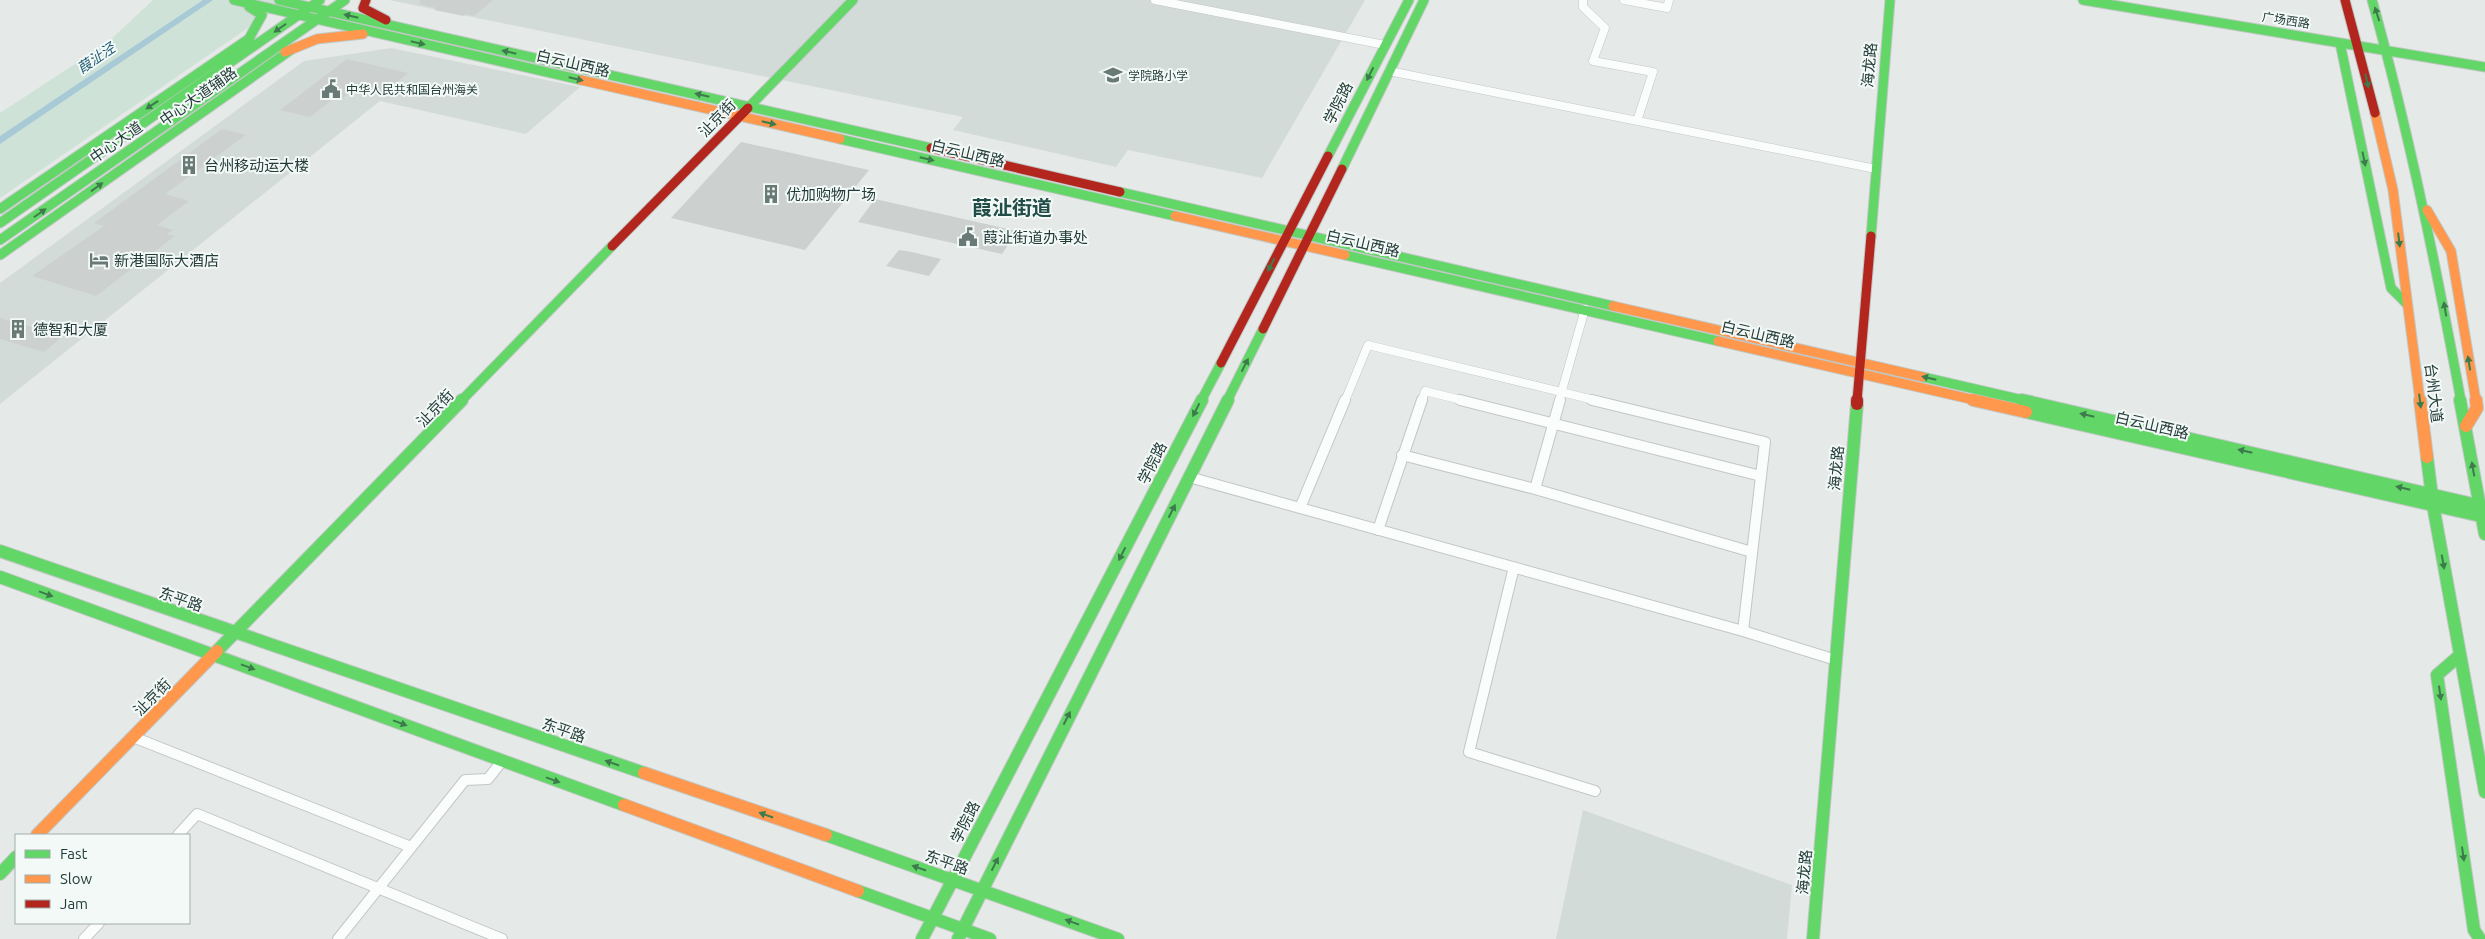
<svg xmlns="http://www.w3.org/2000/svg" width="2485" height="939" font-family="Ubuntu,'Noto Sans SC',sans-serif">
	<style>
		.built { fill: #d3dbd8 }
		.green { fill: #cfe2d7 }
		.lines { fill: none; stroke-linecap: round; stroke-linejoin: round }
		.canal { fill: #a8cad6; fill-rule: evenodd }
		.building { fill: #ccd1cf }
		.street-far1-casing { stroke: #c2c7c5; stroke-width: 9 }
		.street-casing { stroke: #c2c7c5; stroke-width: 12 }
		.fast-far1-casing { stroke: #c1c7c5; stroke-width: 11 }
		.fast-casing { stroke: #c1c7c5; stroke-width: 14 }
		.slow-far1-casing { stroke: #c1c7c5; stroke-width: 11 }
		.slow-casing { stroke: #c1c7c5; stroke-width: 14 }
		.jam-far1-casing { stroke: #c1c7c5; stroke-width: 11 }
		.jam-casing { stroke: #c1c7c5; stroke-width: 14 }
		.street-far1 { stroke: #fbfcfc; stroke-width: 8 }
		.street { stroke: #fbfcfc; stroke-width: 10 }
		.fast-far1 { stroke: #63d668; stroke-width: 9 }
		.fast { stroke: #63d668; stroke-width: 12 }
		.slow-far1 { stroke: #ff974d; stroke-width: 9 }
		.slow { stroke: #ff974d; stroke-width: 12 }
		.jam-far1 { stroke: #b3261e; stroke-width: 9 }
		.jam { stroke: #b3261e; stroke-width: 12 }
		.oneway { fill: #3d7a4c }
		.labels { text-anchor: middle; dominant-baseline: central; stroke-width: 4; stroke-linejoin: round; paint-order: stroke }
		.far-street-label { font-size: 12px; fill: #243c39; stroke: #f3f9f7 }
		.far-poi-label { font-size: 12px; fill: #243c39; stroke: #f3f9f7; text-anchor: start }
		.far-water-label { font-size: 14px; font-style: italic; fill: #215c75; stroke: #f3f9f7 }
		.street-label { font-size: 15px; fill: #243c39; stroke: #f3f9f7 }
		.poi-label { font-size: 15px; fill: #243c39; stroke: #f3f9f7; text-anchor: start }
		.district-label { font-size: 20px; font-weight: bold; fill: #214d48; stroke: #f3f9f7 }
	</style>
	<rect width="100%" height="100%" fill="#e5eae8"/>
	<!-- built -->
	<path class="built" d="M389,0H1365L1262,178L1128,150L1116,167L953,130L963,117Z
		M391,48L580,87L526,134L380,101L0,404V283L304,61Z
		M1583,810L1792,885L1787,939H1556Z"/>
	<!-- green -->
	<path class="green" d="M153,0H289L0,198V113L107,43Z"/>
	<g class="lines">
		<!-- canal -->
		<path class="canal" d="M203,0H213L0,144V136Z"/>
	</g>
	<!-- building -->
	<path class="building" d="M420,0H493L474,16L466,14L464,16L434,10L436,8L419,4Z
		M347,59L408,73L385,92L358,86L343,98L337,96L310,117L280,110Z
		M222,129L246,135L165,194L189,201L157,225L173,230L167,234L175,236L96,296L32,276L104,226L94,223Z
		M741,142L869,170L805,250L671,218Z
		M875,199L1017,231L1002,254L858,222Z
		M899,250L912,252L941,259L929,276L886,266Z
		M0,318L63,336L44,352L0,339Z"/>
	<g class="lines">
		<!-- street-far1 casing -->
		<g class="street-far1-casing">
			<path id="street-far1" d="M1155,0L1385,45
				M1583,0V7L1605,28L1593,61L1653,72L1637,121
				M1624,0L1667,8L1669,0
				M1389,71L1876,169
				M1345,401L1368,345L1598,401
				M1422,401L1425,391L1465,401
				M1559,401L1585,309"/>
		</g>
		<!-- street casing -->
		<g class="street-casing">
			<path id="street" d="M1460,400L1761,476
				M1592,400L1765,442L1743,631
				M1402,455L1535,489L1752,552
				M1189,477L1300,508L1345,400
				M1535,489L1560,400
				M1300,508L1743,631L1836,660
				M1378,530L1422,400
				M1514,567L1469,752L1595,791
				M133,737L411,847
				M178,835L197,814L502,939
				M84,939L99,923
				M338,939L465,780L488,779L502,761"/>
		</g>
		<!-- fast-far1 casing -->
		<g class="fast-far1-casing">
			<path id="fast-far1" d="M234,0L581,80
				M279,0L931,148
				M2083,0L2485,67
				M2372,0C2409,132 2436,266 2461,401
				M2340,43L2391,288L2407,304
				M246,44L262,15L249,7
				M748,108L853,0
				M840,139L1175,216
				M1328,156L1409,0
				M1342,169L1424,0
				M1120,192L1613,306
				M0,209L250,38
				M0,223L320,0
				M1871,236L1890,0
				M0,240L345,0
				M0,255L292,49
				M1345,255L1718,341
				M1923,377L2027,401
				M461,401L612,246
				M1201,401L1221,363
				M1227,401L1263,329"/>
		</g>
		<!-- fast casing -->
		<g class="fast-casing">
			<path id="fast" d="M2022,400L2485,507
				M2460,400L2485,534
				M2026,412L2485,517
				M2427,457L2433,505L2485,792
				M0,551L644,773
				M0,577L624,805
				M217,651L462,400
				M2460,655L2437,675L2474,930L2480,939
				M826,835L1118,939
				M0,874L16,857
				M858,891L990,939
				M922,939L1202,400
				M958,939L1228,400
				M1813,939L1857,404"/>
		</g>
		<!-- slow-far1 casing -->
		<g class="slow-far1-casing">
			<path id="slow-far1" d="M285,52L317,39L363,34
				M581,80L840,139
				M2375,113L2393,190L2420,401
				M2427,210L2451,251L2476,401
				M1175,216L1345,255
				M1613,306L1923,377
				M1718,341L1979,401"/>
		</g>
		<!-- slow casing -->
		<g class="slow-casing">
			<path id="slow" d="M1973,400L2026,412
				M2420,400L2427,457
				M2466,426L2477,408L2476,400
				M644,773L826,835
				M624,805L858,891
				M37,835L217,651"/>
		</g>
		<!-- jam-far1 casing -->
		<g class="jam-far1-casing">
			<path id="jam-far1" d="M366,0L363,8L386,20
				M2345,0L2375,113
				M931,148L1120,192
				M612,246L748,108
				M1263,329L1342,169
				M1221,363L1328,156
				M1857,401L1871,236"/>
		</g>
		<!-- jam casing -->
		<g class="jam-casing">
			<path id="jam" d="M1857,404V400"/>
		</g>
		<!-- street-far1 -->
		<use href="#street-far1" class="street-far1"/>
		<!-- street -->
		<use href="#street" class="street"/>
		<!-- fast-far1 -->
		<use href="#fast-far1" class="fast-far1"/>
		<!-- fast -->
		<use href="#fast" class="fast"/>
		<!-- slow-far1 -->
		<use href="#slow-far1" class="slow-far1"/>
		<!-- slow -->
		<use href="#slow" class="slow"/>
		<!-- jam-far1 -->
		<use href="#jam-far1" class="jam-far1"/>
		<!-- jam -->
		<use href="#jam" class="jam"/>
	</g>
	<!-- one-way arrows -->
	<defs><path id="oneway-solid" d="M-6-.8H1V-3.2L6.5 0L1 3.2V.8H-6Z" transform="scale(1.25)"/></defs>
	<g class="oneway">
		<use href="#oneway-solid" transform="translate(2377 14) rotate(-108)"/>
		<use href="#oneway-solid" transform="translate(351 16) rotate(-167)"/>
		<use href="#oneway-solid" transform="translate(280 28) rotate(145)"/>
		<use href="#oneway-solid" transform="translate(418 43) rotate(13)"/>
		<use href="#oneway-solid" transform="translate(509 52) rotate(-167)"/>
		<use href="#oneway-solid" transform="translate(1370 74) rotate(117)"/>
		<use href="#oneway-solid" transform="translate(576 79) rotate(13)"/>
		<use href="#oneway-solid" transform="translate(2367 81) rotate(77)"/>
		<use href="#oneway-solid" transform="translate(702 95) rotate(-167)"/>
		<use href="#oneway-solid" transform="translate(152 105) rotate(146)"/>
		<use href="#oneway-solid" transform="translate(769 123) rotate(13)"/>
		<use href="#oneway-solid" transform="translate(927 159) rotate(13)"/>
		<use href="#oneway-solid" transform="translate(2364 159) rotate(78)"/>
		<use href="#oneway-solid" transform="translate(97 187) rotate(-36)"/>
		<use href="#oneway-solid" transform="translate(40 213) rotate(-35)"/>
		<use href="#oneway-solid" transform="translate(2399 240) rotate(83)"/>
		<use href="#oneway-solid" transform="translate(1271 265) rotate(117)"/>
		<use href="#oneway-solid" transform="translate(2445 309) rotate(-100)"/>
		<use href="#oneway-solid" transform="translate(2469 363) rotate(-99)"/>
		<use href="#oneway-solid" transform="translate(1245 365) rotate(-63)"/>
		<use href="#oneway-solid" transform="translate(1929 378) rotate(-167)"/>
		<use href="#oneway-solid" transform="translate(2420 401) rotate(83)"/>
		<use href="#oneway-solid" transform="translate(1196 410) rotate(117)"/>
		<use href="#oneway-solid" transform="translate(2087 415) rotate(-167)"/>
		<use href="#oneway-solid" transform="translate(2245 451) rotate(-167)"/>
		<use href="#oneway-solid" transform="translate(2473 469) rotate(-100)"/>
		<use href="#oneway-solid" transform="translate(2403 488) rotate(-167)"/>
		<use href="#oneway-solid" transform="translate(1172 511) rotate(-63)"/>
		<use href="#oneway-solid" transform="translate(1122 554) rotate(117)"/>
		<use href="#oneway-solid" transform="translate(2443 562) rotate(80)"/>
		<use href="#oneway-solid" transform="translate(46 594) rotate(20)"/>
		<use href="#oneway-solid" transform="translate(248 667) rotate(20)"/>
		<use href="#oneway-solid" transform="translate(2440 693) rotate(82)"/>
		<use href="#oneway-solid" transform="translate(1067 718) rotate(-63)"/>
		<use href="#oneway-solid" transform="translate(400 723) rotate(20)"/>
		<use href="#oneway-solid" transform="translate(612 763) rotate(-161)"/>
		<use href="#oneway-solid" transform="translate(553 780) rotate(20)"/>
		<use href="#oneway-solid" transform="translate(766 815) rotate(-161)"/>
		<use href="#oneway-solid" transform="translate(2463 854) rotate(82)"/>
		<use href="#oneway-solid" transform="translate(995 864) rotate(-63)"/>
		<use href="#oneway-solid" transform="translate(919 868) rotate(-161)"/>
		<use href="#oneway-solid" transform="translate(1072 922) rotate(-160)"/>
	</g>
	<!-- icons -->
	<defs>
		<g id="school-bare" transform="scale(1.5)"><path d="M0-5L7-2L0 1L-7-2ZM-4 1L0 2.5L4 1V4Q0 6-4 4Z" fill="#687976" stroke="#f3f9f7" stroke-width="2.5" paint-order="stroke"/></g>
		<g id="civic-bare" transform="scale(1.5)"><path d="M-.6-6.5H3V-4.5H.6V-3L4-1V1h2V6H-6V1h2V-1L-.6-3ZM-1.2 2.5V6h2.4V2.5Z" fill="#687976" stroke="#f3f9f7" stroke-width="2.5" paint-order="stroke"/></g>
		<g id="building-bare" transform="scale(1.5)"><path d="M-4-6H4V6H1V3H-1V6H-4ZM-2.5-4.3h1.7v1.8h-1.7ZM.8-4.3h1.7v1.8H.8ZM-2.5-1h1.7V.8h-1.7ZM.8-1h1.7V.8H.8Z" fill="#687976" stroke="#f3f9f7" stroke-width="2.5" paint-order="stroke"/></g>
		<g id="hotel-bare" transform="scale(1.5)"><path d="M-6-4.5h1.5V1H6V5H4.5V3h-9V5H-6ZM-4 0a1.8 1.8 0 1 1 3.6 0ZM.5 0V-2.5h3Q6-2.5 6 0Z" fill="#687976" stroke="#f3f9f7" stroke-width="2.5" paint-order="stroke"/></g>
	</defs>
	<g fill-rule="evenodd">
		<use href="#school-bare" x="1113" y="75"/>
		<use href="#civic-bare" x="331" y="89"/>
		<use href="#building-bare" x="189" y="165"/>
		<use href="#building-bare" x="771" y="194"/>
		<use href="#civic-bare" x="968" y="237"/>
		<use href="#hotel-bare" x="99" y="260"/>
		<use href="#building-bare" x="18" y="329"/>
	</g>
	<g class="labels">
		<!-- far-street labels -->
		<g class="far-street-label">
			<text transform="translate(2286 20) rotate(9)">广场西路</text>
		</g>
		<!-- far-poi labels -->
		<g class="far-poi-label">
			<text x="1128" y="75">学院路小学</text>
			<text x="346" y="89">中华人民共和国台州海关</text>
		</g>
		<!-- far-water labels -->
		<g class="far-water-label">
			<text transform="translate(96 58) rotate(-34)">葭沚泾</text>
		</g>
		<!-- street labels -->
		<g class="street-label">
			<text transform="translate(573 63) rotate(13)">白云山西路</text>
			<text transform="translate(1869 65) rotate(-85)">海龙路</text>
			<text transform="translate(198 96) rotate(-35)">中心大道辅路</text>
			<text transform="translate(1338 103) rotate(-63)">学院路</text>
			<text transform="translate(717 118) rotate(-46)">沚京街</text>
			<text transform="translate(116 142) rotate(-35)">中心大道</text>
			<text transform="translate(968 153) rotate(13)">白云山西路</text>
			<text transform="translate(1363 243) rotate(13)">白云山西路</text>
			<text transform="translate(1758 334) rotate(13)">白云山西路</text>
			<text transform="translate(2434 393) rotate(83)">台州大道</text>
			<text transform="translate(435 408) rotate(-46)">沚京街</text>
			<text transform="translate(2152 425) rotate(13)">白云山西路</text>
			<text transform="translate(1152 463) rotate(-63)">学院路</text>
			<text transform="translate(1836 468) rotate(-85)">海龙路</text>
			<text transform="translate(181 599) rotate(19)">东平路</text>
			<text transform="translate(152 697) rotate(-45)">沚京街</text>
			<text transform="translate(564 730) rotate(19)">东平路</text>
			<text transform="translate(965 822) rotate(-63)">学院路</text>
			<text transform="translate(947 862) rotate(19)">东平路</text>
			<text transform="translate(1804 872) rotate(-85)">海龙路</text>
		</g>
		<!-- poi labels -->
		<g class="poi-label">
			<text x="204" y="165">台州移动运大楼</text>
			<text x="786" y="194">优加购物广场</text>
			<text x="983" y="237">葭沚街道办事处</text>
			<text x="114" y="260">新港国际大酒店</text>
			<text x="33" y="329">德智和大厦</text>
		</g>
		<!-- district labels -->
		<g class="district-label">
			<text x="1012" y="207">葭沚街道</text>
		</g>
	</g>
	<!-- legend -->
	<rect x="15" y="834" width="175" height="90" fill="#f3f9f7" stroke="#a0adab"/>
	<rect x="25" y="850" width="25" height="8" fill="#63d668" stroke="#a0adab"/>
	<text x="60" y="859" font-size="15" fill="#243c39">Fast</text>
	<rect x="25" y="875" width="25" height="8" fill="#ff974d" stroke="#a0adab"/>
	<text x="60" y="884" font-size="15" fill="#243c39">Slow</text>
	<rect x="25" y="900" width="25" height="8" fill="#b3261e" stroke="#a0adab"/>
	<text x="60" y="909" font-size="15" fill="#243c39">Jam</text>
</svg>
